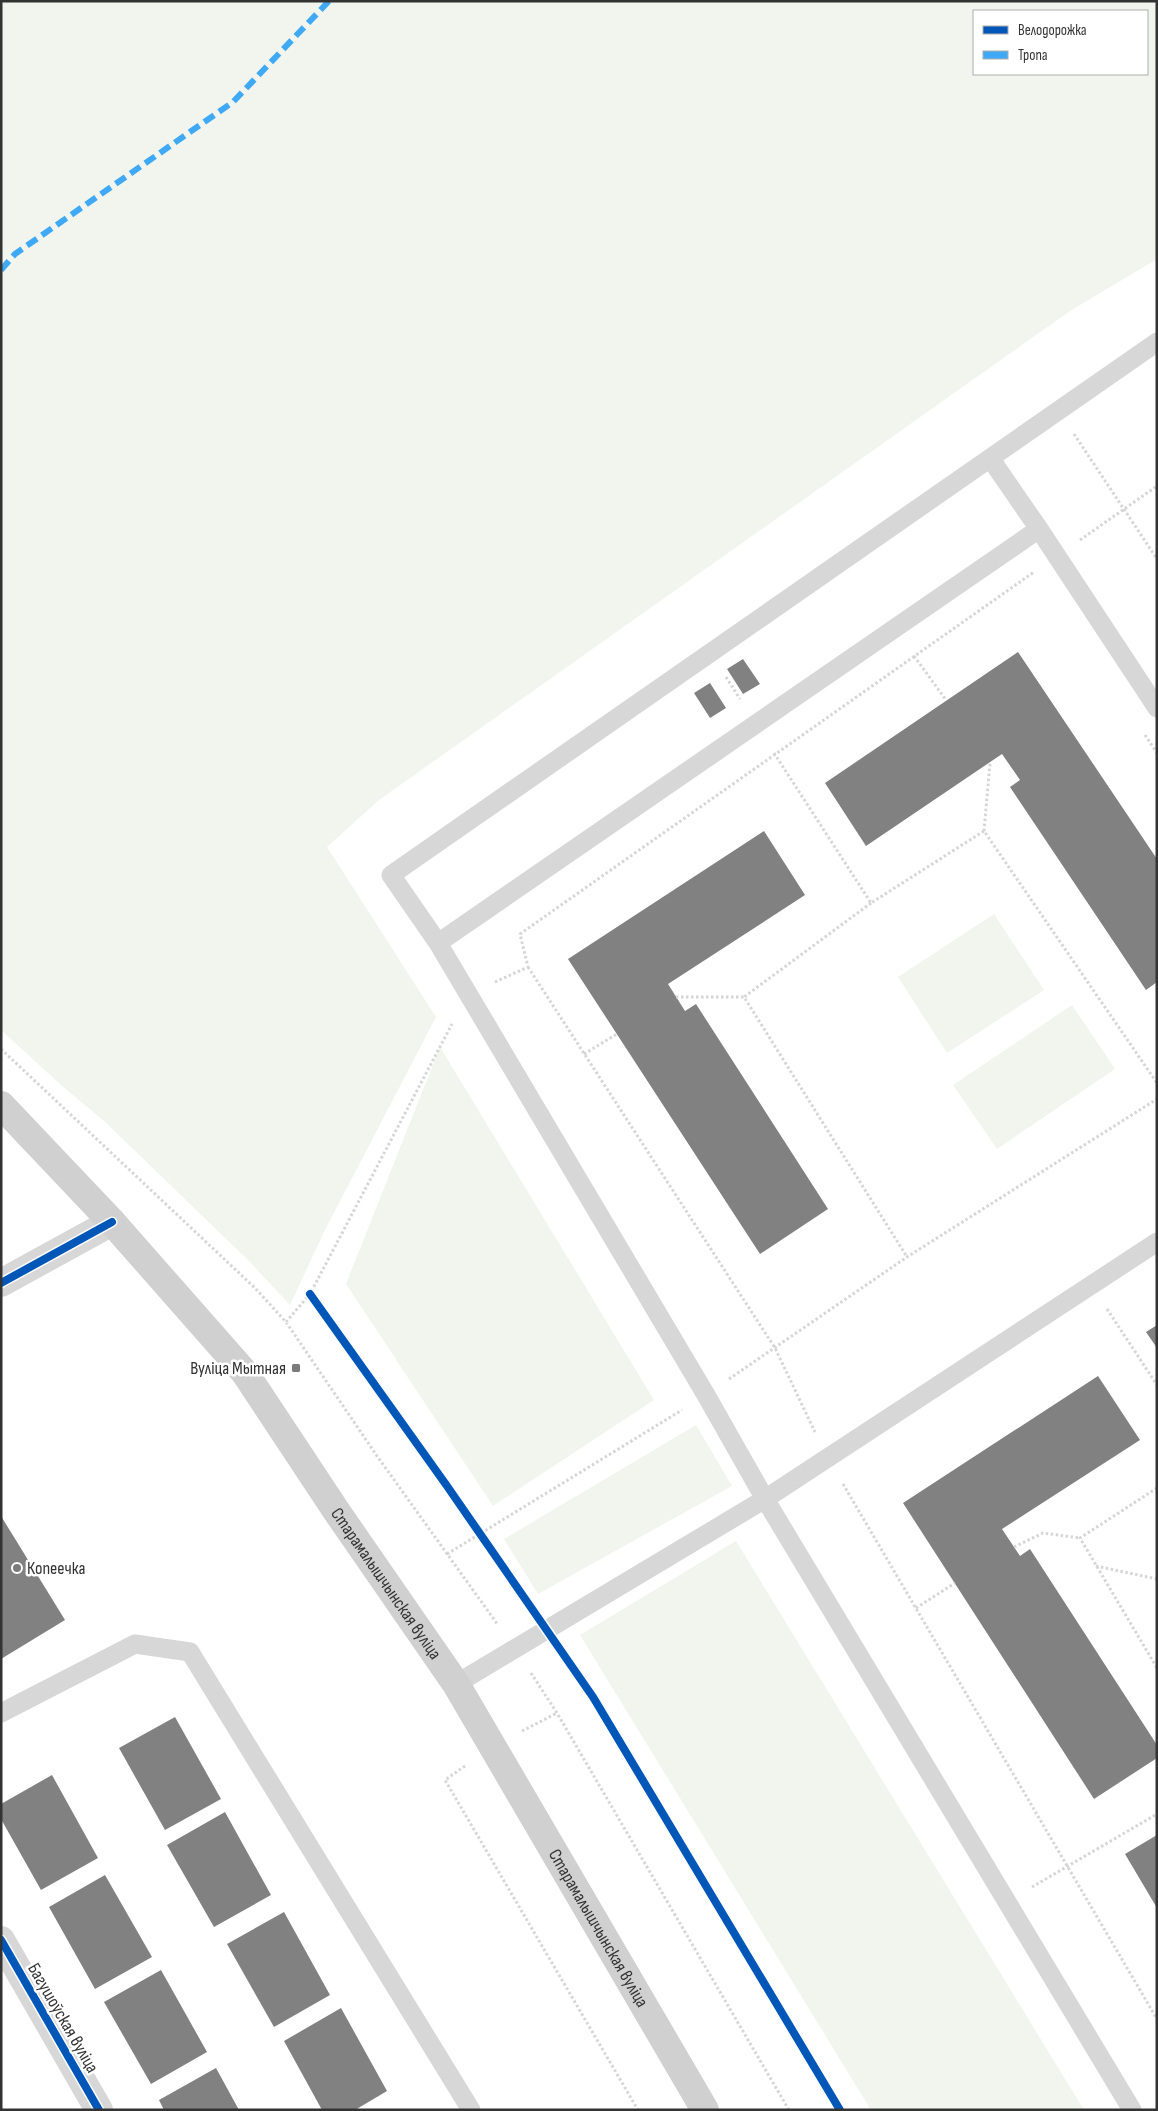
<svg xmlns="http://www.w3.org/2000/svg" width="1158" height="2111" font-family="'Sofia Sans Condensed',sans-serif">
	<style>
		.green { fill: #f1f5ed; fill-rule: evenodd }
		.building { fill: #818181 }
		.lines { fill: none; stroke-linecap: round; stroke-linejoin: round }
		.path { stroke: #d6d6d6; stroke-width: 3; stroke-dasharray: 2.5 2.5; stroke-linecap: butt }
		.service { stroke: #d7d7d7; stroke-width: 19 }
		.minor { stroke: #d7d7d7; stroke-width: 28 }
		.secondary { stroke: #d0d0d0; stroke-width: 28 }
		.quiet { stroke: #3fa9f5; stroke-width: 6; stroke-dasharray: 12 6; stroke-linecap: butt }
		.cycleway-casing { stroke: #fff; stroke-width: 11 }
		.cycleway { stroke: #0057b8; stroke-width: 8 }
		.poi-dot { fill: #7a7a7a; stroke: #fff; stroke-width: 2 }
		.labels { text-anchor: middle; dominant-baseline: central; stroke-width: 5; stroke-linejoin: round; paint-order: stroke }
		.poi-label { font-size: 18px; fill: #333; stroke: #fff; text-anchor: end }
		.street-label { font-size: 18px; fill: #333; stroke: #fff }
	</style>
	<rect width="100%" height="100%" fill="#fff"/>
	<!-- green -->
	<path class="green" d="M1,1H1157V259L1070,311L379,800L327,847L436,1017L325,1230L290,1305L248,1260L103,1120L62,1086L1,1030ZM974,11H1147V74H974Z
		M994,914L1044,990L947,1053L898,977Z
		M1072,1005L1115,1069L997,1149L953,1085Z
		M440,1047L654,1400L493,1506L346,1284Z
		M696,1425L732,1486L538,1594L504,1539Z
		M736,1541L1084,2110H871L580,1635Z"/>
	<!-- building -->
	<path class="building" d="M1018,652L1157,859V982L1146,990L1010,787L1020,780L1002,754L866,846L825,783Z
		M743,659L760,684L743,694L727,669Z
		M710,683L726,708L710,718L694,693Z
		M764,831L805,895L668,984L685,1011L696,1004L828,1209L760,1254L568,959Z
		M1157,1325V1348L1146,1332Z
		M1098,1376L1140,1440L1002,1529L1020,1556L1030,1549L1157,1745V1758L1094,1799L903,1503Z
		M1,1516L65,1620L1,1659Z
		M175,1717L221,1799L165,1830L119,1748Z
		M52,1775L98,1858L41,1890L1,1819V1804Z
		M225,1812L271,1895L214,1927L167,1845Z
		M1157,1835V1908L1125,1854Z
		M105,1875L152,1957L95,1989L49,1907Z
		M284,1912L330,1995L274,2027L227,1944Z
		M161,1970L207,2052L151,2084L104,2002Z
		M341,2008L387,2091L355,2110H322L284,2041Z
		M216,2068L239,2110H164L159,2100Z"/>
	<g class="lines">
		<!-- path -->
		<path class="path" d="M1074,434L1157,559
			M1080,540L1157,486
			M914,656L946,700
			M726,677L740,699
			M1145,735L1157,753
			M774,753L871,903L984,831L1157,1083
			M984,831L990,763
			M871,903L744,997L907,1257
			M528,967L775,1348L815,1432
			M495,982L528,967L520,934L1034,572
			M676,997H744
			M1,1049L255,1288L286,1322L377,1456L498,1625
			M584,1054L617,1034
			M1107,1309L1157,1385
			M286,1322L310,1294L452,1024
			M729,1379L907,1257L1157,1099
			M843,1484L1157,2019
			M1157,1488L1080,1538L1157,1668
			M1014,1547L1043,1533L1080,1538
			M447,1554L682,1410
			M1096,1566L1157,1579
			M916,1608L955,1583
			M531,1673L557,1713L789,2110
			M522,1731L557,1713
			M465,1766L445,1780L638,2110
			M1032,1887L1157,1814"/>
		<!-- service -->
		<path class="service" d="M990,458L1039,529L1157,708
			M438,943L1039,529
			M456,1684L765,1499L1157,1242
			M1,1713L135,1644L190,1652L471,2110
			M1132,2110L765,1499L706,1395L438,943L391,875L1157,342"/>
		<!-- minor -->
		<path class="minor" d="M1,1283L112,1222
			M1,1940L99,2110"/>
		<!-- secondary -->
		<path class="secondary" id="s1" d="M1,1105L112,1222L245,1373L337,1512L456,1684L705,2110"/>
		<!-- quiet -->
		<path class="quiet" d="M1,270L15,254L233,102L329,1"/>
		<!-- cycleway casing -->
		<g class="cycleway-casing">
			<path id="cycleway" d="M1,1283L112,1222
				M310,1294L447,1486L593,1697L840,2110
				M1,1940L99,2110"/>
		</g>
		<!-- cycleway -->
		<use href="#cycleway" class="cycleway"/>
	</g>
	<!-- markers -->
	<g class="poi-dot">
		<rect x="291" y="1363" width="10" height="10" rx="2.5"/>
		<circle cx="17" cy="1568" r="5"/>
	</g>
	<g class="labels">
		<!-- poi labels -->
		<g class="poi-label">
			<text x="286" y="1368">Вуліца Мытная</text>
			<text x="27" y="1568" text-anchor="start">Копеечка</text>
		</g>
		<!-- street labels -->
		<g class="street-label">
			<text stroke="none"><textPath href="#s1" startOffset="616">Старамалышчынская вуліца</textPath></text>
			<text stroke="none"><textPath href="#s1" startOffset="1021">Старамалышчынская вуліца</textPath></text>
			<text transform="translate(63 2018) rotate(60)">Багушоўская вуліца</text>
		</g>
	</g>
	<!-- border -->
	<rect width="1158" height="2111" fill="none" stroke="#333333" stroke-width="5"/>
	<!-- legend -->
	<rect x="973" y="10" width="175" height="65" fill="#ffffff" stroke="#adadad"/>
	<rect x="983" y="26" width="25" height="8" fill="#0057b8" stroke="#adadad"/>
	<text x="1018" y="35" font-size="15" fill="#333333">Велодорожка</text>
	<rect x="983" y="51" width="25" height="8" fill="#3fa9f5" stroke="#adadad"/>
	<text x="1018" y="60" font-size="15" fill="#333333">Тропа</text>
</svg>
